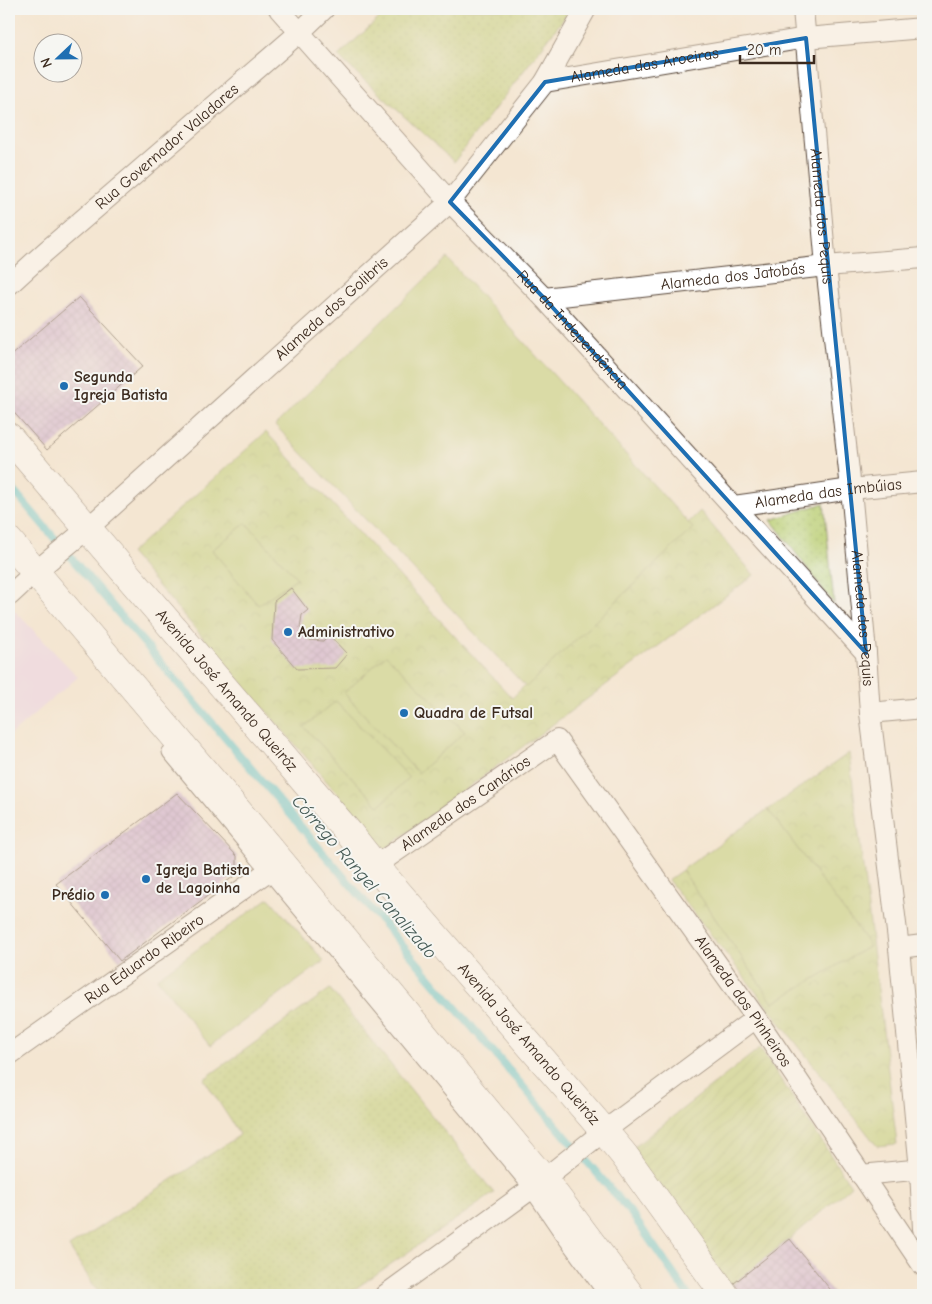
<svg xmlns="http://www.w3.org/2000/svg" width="932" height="1304" font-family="'Comic Neue',sans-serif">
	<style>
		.built { fill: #ead1ed }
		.grass { fill: url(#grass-dots); stroke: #7a7c48 }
		.park { fill: url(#park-crowns); stroke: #7a7c48 }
		.garden { fill: url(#garden-furrows); stroke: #7a7c48 }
		.pitch { fill: #bace71; stroke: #7a7c48 }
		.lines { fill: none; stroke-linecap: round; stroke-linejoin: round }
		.stream { stroke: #57c4cd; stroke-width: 8 }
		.building { fill: url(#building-cross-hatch) }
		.pedestrian-casing { stroke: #574639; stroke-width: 17 }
		.minor-casing { stroke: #574639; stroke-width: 22 }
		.secondary-casing { stroke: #574639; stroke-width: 29 }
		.pedestrian { stroke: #fff; stroke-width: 15 }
		.minor { stroke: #fff; stroke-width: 20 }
		.secondary { stroke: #fff; stroke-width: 28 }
		.marked { fill: none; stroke: #1f6fb2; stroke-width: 4; stroke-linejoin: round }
		.poi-dot { fill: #1f6fb2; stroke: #f6f6f2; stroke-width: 2 }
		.labels { text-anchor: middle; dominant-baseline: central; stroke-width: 4; stroke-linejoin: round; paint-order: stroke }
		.street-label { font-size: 16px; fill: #3b2a1e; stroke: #f6f6f2 }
		.poi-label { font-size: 16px; font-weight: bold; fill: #3b2a1e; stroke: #f6f6f2; text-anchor: start }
		.water-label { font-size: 18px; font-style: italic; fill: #435853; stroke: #f6f6f2 }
	</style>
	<defs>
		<pattern id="grass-dots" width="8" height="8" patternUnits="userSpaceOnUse" patternTransform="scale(1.25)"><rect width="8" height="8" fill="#bace71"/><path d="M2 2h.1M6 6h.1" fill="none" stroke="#a1b161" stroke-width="1.8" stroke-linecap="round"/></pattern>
		<pattern id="park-crowns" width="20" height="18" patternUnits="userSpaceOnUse" patternTransform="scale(1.25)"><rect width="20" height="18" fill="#bace71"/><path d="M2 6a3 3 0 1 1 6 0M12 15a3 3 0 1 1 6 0" fill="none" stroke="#a1b161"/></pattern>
		<pattern id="garden-furrows" width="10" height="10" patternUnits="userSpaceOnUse" patternTransform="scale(1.25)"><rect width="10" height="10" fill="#bace71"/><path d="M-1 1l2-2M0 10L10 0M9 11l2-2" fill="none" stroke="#a1b161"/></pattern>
		<pattern id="building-cross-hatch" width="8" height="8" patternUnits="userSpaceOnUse" patternTransform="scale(1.25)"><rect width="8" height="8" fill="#c6a3d3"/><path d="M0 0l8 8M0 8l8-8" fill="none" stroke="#a285ab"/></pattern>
	</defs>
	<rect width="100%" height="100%" fill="#f6f6f2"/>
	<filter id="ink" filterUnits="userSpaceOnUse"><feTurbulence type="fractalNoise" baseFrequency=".02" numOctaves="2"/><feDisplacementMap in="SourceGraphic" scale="10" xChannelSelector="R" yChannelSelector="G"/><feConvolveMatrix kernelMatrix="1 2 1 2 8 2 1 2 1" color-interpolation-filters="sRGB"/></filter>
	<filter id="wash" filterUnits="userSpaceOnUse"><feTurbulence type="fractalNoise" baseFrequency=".0096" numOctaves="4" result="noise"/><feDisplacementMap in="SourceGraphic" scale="20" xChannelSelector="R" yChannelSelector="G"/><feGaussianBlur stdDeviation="1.12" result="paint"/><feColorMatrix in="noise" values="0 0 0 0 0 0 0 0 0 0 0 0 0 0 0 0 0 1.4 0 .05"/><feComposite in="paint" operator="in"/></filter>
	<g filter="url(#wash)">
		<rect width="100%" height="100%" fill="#f4e6d2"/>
		<!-- built -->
		<path class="built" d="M15,611L78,677L9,736V617Z"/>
		<!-- grass -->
		<path class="grass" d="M389,9H571L454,162L338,56Z
			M824,503L834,604L771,520Z
			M330,989L494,1193L346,1295H100L69,1247L240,1135L204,1079Z"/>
		<!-- park -->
		<path class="park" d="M266,432L512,698L700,511L754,575L385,849L130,553Z
			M849,753L897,1144L877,1146L668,880Z"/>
		<!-- garden -->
		<path class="garden" d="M760,1048L851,1186L790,1239L729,1287L624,1155Z"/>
		<!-- pitch -->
		<path class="pitch" d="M447,258L693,528L526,687L275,425Z
			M246,523L297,578L258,605L212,550Z
			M386,655L465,732L418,773L344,693Z
			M336,701L409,778L379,806L304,727Z
			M768,809L870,946L773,1003L682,870Z
			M269,898L324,961L210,1046L157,978Z"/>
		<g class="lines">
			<!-- stream -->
			<path class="stream" d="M9,485L631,1213L688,1295"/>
		</g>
		<g id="blocks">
			<!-- building -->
			<path class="building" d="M79,297L143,366L47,450L9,407V357Z
				M291,588L308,610L302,615L300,628L310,640L323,641L329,635L347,654L335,668L297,669L272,640L274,601Z
				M177,793L237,856V874L120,961L56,884Z
				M790,1239L833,1293L829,1295H735L729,1287Z"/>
		</g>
	</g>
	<g filter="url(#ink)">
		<use href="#blocks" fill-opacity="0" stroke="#574639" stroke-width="1"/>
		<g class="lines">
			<!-- pedestrian casing -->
			<g class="pedestrian-casing">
				<path id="pedestrian" d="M170,752L527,1182L559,1229L607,1295"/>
			</g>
			<!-- minor casing -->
			<g class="minor-casing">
				<g id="minor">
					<path id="s1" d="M279,9L450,202L544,298L866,653"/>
					<path id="s2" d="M803,9L826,266L851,489L866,653L870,713L899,948L920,1170L923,1229"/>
					<path id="s3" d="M545,82L806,38L923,28"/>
					<path id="s4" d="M9,285L45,252L300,32L324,9"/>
					<path id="s5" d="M544,298L826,266L923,258"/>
					<path id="s6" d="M734,506L851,489L923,482"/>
					<path id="s7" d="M9,596L35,572L87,529L450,202L545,82L586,9"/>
					<path d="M870,713L923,708"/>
					<path id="s8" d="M375,866L557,740L756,1018L923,1266"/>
					<path d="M899,948L923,945"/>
					<path id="s9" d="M9,1055L281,862"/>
					<path d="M861,1175L923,1169"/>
					<path d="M385,1295L531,1189L604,1131L756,1018"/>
				</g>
			</g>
			<!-- secondary casing -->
			<g class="secondary-casing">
				<g id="secondary">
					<path id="s10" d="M9,437L349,833L375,866L604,1131L624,1155L725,1295"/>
					<path d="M9,541L281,862L544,1180L630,1295"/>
				</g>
			</g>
			<!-- pedestrian -->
			<use href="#pedestrian" class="pedestrian"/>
			<!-- minor -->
			<use href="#minor" class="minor"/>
			<!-- secondary -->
			<use href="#secondary" class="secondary"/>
		</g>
	</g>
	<!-- marked area -->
	<path d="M0 0H932V1304H0ZM806,38L866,653L544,298L450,202L545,82Z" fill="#f4e6d2" fill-opacity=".55" fill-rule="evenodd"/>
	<path class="marked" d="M806,38L866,653L544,298L450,202L545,82Z"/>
	<!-- markers -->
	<g class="poi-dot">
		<circle cx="64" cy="386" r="5"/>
		<circle cx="288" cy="632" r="5"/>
		<circle cx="404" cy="713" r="5"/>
		<circle cx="146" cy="879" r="5"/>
		<circle cx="105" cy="895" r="5"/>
	</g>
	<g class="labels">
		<!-- street labels -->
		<g class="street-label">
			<text stroke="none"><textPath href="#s3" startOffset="101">Alameda das Aroeiras</textPath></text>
			<text stroke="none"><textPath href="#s4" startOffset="210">Rua Governador Valadares</textPath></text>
			<text stroke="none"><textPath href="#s2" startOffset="208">Alameda dos Pequis</textPath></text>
			<text stroke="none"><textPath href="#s5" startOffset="190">Alameda dos Jatobás</textPath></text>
			<text stroke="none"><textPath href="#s7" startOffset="432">Alameda dos Golibris</textPath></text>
			<text stroke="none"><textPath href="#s1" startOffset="435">Rua da Independência</textPath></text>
			<text stroke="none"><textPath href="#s6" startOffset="95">Alameda das Imbúias</textPath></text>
			<text stroke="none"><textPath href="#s2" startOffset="612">Alameda dos Pequis</textPath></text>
			<text stroke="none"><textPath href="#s10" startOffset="334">Avenida José Amando Queiróz</textPath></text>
			<text stroke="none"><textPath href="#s8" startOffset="110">Alameda dos Canários</textPath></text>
			<text stroke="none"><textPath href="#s9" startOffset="166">Rua Eduardo Ribeiro</textPath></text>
			<text stroke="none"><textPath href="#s8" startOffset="542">Alameda dos Pinheiros</textPath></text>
			<text stroke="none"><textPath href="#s10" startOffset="799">Avenida José Amando Queiróz</textPath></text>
		</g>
		<!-- poi labels -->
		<g class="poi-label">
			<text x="74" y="377">Segunda<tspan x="74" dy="18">Igreja Batista</tspan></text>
			<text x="298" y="632">Administrativo</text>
			<text x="414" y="713">Quadra de Futsal</text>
			<text x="156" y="870">Igreja Batista<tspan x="156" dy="18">de Lagoinha</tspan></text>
			<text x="95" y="895" text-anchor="end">Prédio</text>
		</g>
		<!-- water labels -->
		<g class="water-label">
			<text transform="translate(364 877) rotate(49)">Córrego Rangel Canalizado</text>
		</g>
	</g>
	<!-- margin -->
	<rect width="932" height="1304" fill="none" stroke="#f6f6f2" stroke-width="30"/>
	<!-- north arrow -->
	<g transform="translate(58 58) rotate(248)"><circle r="24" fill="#f6f6f2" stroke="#aba49d"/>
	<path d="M0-4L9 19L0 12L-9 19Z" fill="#1f6fb2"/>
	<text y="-8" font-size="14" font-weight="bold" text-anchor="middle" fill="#3b2a1e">N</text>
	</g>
	<!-- scale -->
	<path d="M740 55v8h74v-8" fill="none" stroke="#3b2a1e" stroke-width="2.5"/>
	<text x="747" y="55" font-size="15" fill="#3b2a1e" stroke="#f6f6f2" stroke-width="4" paint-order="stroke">20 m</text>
</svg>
